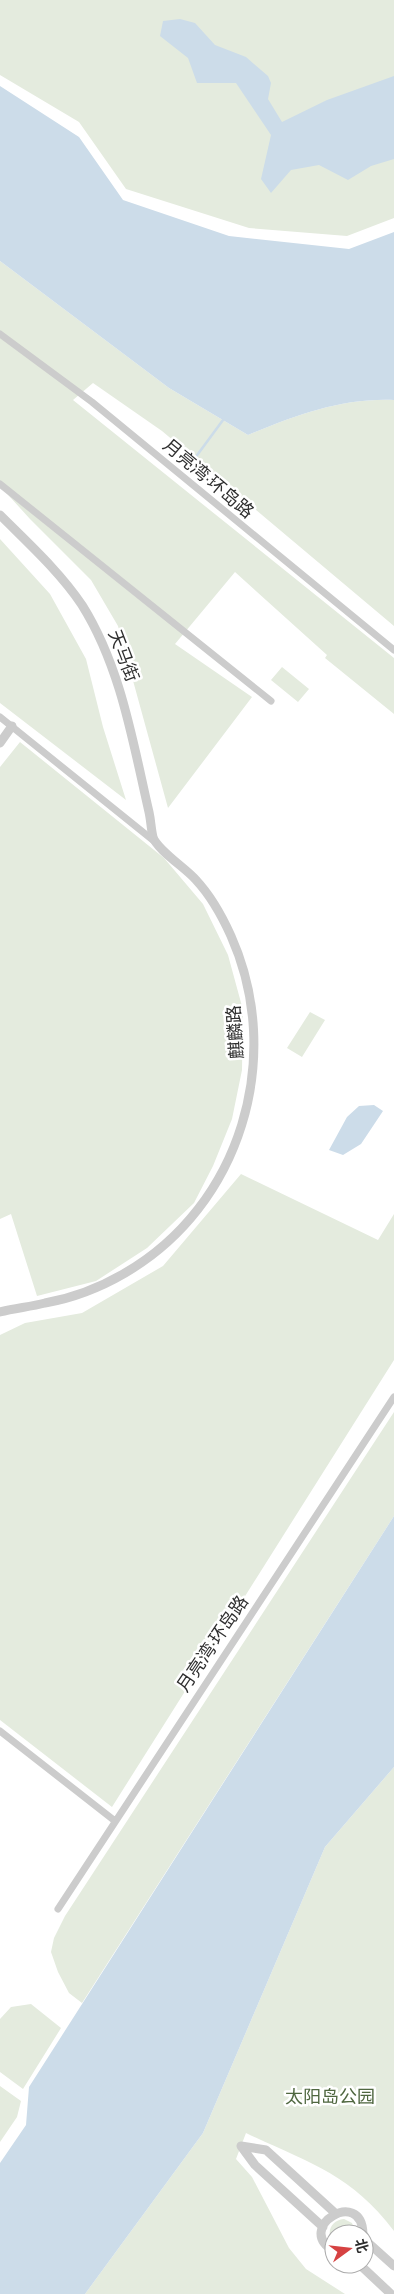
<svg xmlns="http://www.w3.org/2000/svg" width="394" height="2294" font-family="'Sofia Sans Condensed','Noto Sans SC',sans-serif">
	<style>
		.green { fill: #e4ebde }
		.water { fill: #ccdce9 }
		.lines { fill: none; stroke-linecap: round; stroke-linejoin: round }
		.stream { stroke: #ccdce9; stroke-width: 2.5 }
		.minor { stroke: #ccc; stroke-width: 7 }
		.tertiary { stroke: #ccc; stroke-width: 9 }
		.labels { text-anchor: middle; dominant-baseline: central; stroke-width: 5; stroke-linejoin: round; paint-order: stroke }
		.street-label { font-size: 18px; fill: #2f2f2f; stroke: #fff }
		.park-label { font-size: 18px; fill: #4f6740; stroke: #fff }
	</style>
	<rect width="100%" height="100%" fill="#fff"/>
	<!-- green -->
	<path class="green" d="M0,0H394V218L347,236L249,228L126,189L79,122L0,75Z
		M0,261L169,388L248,435C297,415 341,398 394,400V626L162,431L93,383L73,400L394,658V714L325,658L327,655L235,572L175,644L252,697L168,808L118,626L91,580L30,519L0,486Z
		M0,539L50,594L86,659L103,727L126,800L0,703Z
		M282,667L309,689L298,702L271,680Z
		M20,742L164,858L203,904L228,955L243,1010L242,1070L232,1119L213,1166L194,1203L147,1248L96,1281L37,1296L11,1214L0,1219V767Z
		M310,1012L325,1020L302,1057L287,1048Z
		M241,1174L378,1240L394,1214V1360L112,1807L0,1720V1335L25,1323L82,1313L163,1266Z
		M394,1412V1516L82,2003L69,1993L58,1972L51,1952L54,1938L65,1916Z
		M394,1767V2231C350,2173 309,2163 246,2133L236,2159L252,2177L289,2248L306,2269L345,2294H85L203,2133L325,1847Z
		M31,2004L61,2028L23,2089L0,2072V2019L11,2007Z
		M0,2086L21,2101L17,2117L0,2142Z
		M344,2219L352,2223L356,2234H334V2243C325,2233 331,2220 344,2219Z"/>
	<!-- water -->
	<path class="water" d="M180,19L195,23L215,45L246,57L268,76L271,83L268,99L282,122L327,100L394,76V159L371,166L348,180L319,165L291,170L271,193L261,179L271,135L236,83H197L188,58L160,36L163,21Z
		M0,86L79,137L123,200L229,236L349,249L394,232V400C341,398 297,415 248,435L169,388L0,261Z
		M374,1105L383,1111L361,1144L343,1155L329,1150L347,1117L359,1106Z
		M394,1516V1767L325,1847L203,2133L85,2294H0V2163L26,2125L29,2087Z"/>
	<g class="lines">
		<!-- stream -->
		<path class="stream" d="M195,458L223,420"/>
		<!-- minor -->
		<path class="minor" d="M0,334L92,402L394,650
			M0,484L271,701
			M0,717L154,841
			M0,1731L115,1821
			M58,1909L394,1397"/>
		<!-- tertiary -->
		<path class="tertiary" d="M0,515C28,543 60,572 82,605C121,667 133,743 149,812C151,821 151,829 153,837C157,850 187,869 196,880C211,896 222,916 231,936C285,1057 241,1206 125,1273C101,1287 73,1298 45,1303C30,1307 15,1308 0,1312
			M0,743L12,726
			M241,2146L266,2150L335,2213
			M241,2146L255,2165L323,2227
			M364,2239L394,2266
			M334,2251C293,2228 362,2186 363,2234
			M359,2264L391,2294"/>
	</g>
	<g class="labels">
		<!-- street labels -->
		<g class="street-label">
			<text transform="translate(208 479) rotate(40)">月亮湾·环岛路</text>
			<text transform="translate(123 656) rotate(69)">天马街</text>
			<text transform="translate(236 1032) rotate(-94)">麒麟路</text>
			<text transform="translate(213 1644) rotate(-56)">月亮湾·环岛路</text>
		</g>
		<!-- park labels -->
		<g class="park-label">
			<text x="330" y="2097">太阳岛公园</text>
		</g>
	</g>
	<!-- north arrow -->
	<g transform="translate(349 2249) rotate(75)"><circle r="24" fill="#ffffff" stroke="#acacac"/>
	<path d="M0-4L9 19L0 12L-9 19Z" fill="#d64242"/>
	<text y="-8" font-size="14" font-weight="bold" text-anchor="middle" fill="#2f2f2f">北</text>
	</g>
</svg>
